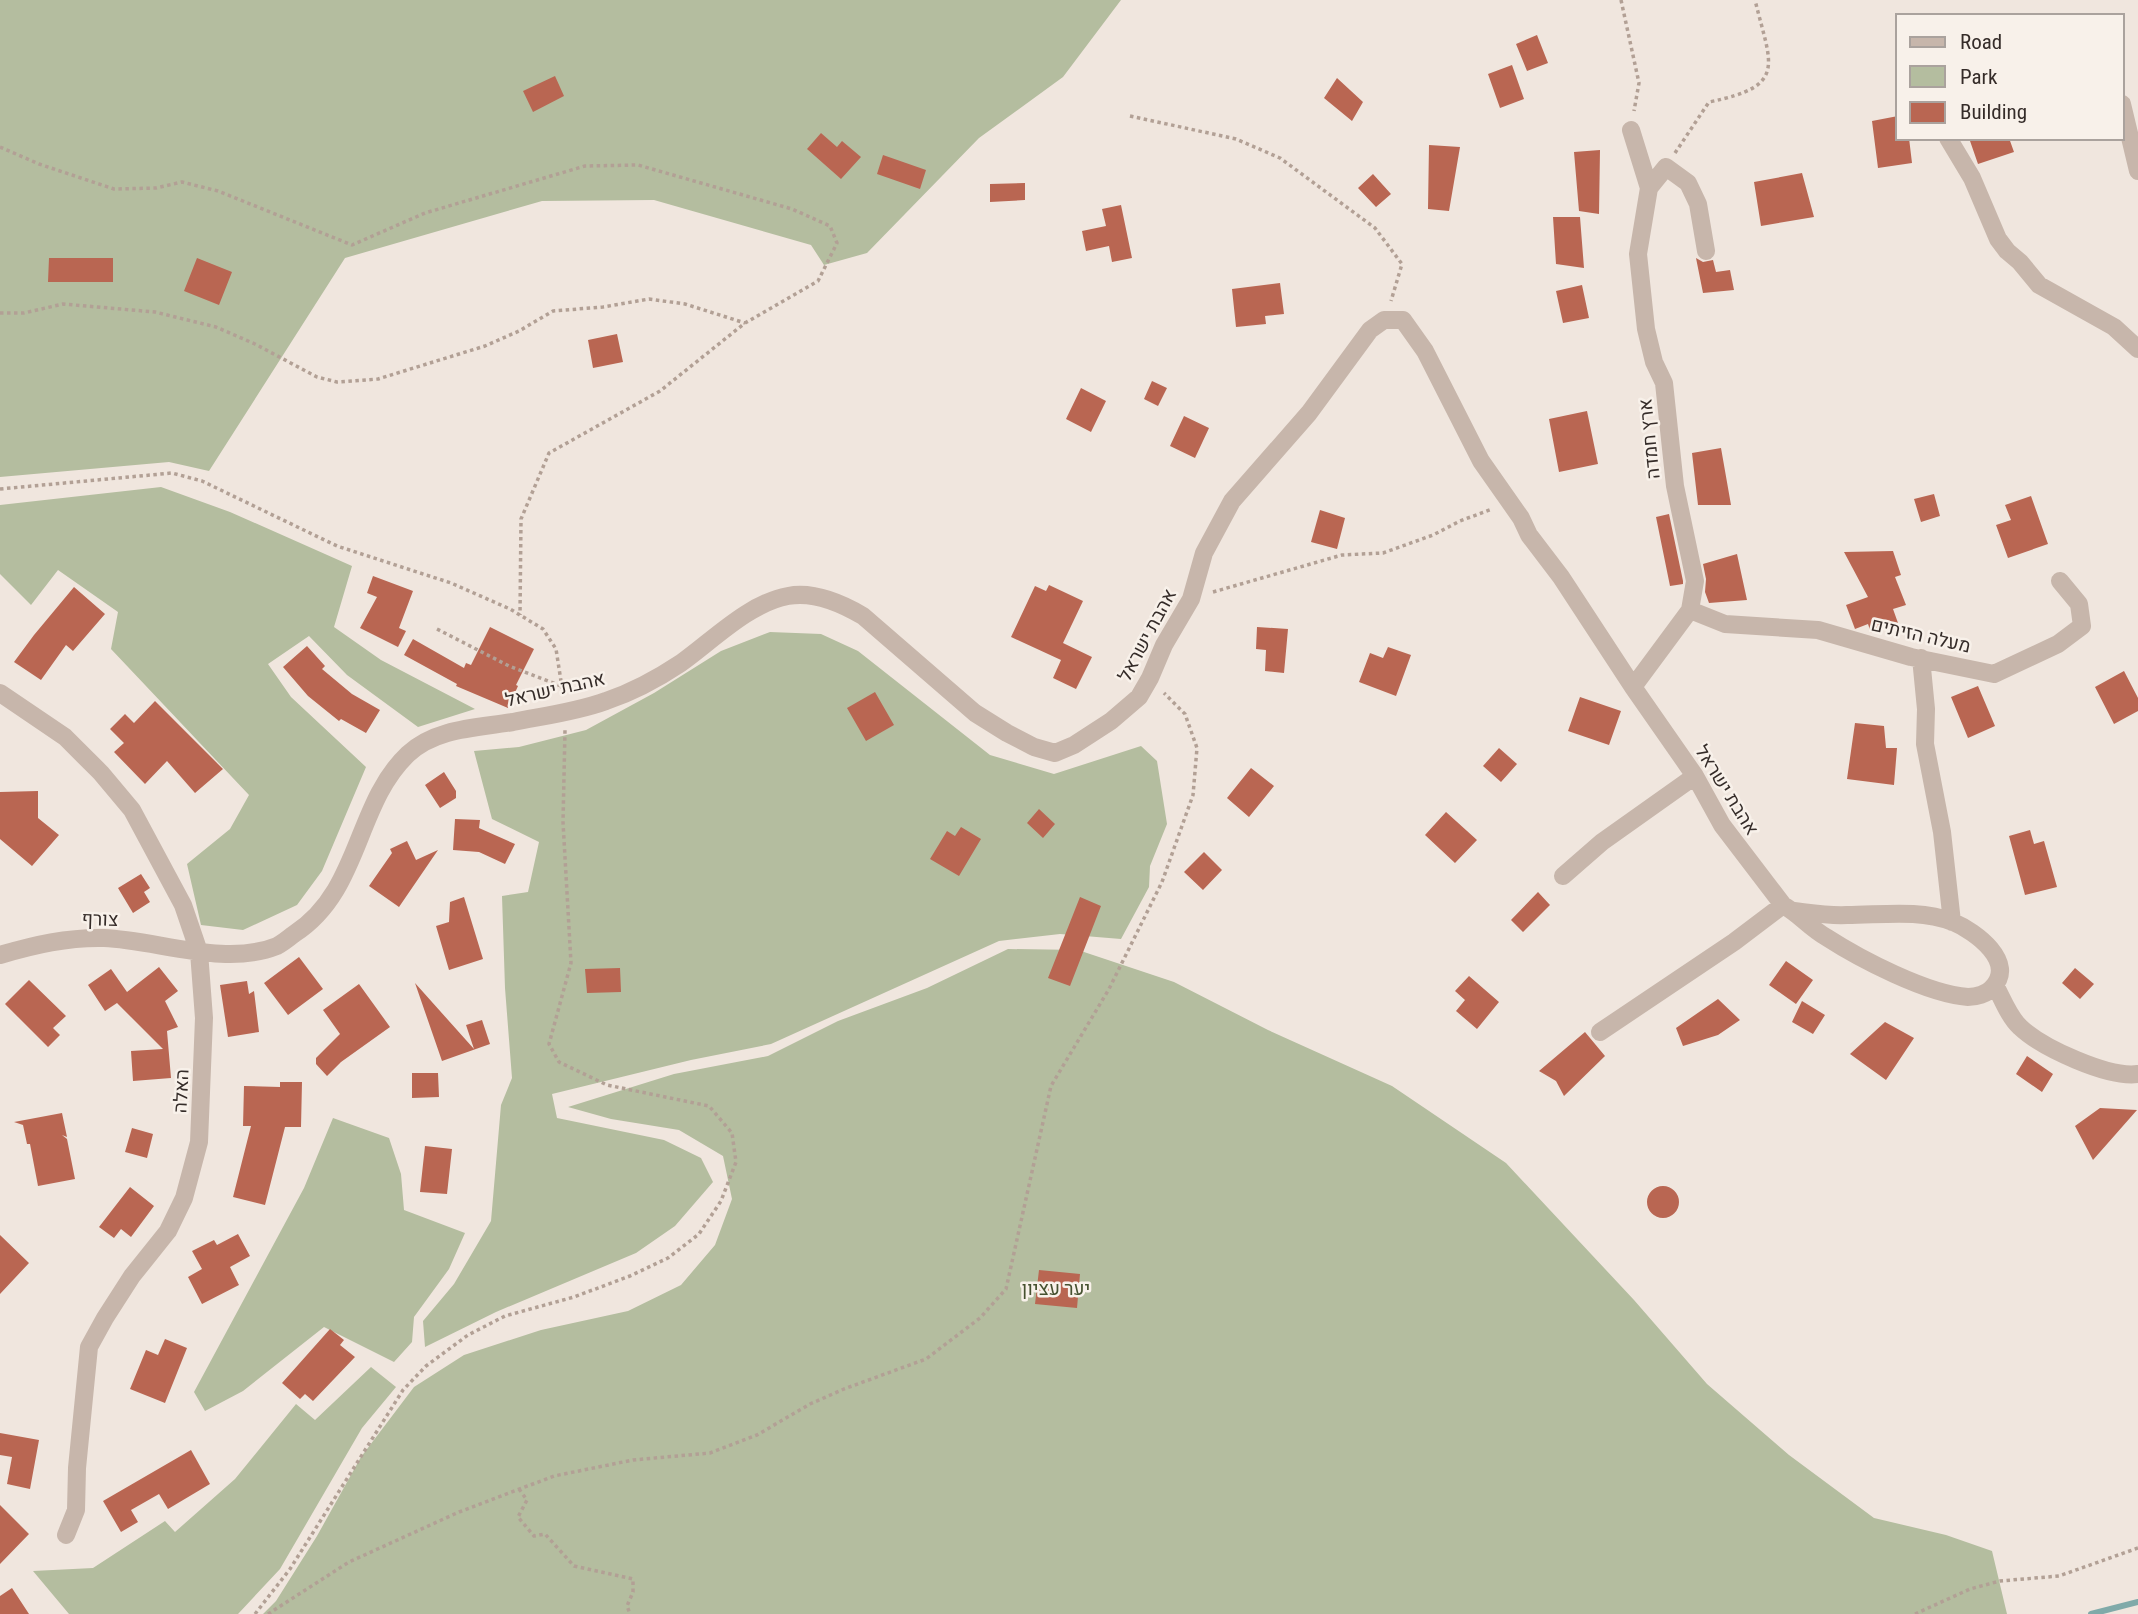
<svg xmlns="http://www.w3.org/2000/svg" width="2138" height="1614" font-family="'Roboto Condensed',Heebo,sans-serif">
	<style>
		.green { fill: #b4bd9f }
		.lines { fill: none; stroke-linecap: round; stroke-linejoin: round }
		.stream { stroke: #80aaa9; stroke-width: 6 }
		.building { fill: #b96652 }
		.path { stroke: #b2a095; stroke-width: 3.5; stroke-dasharray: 3.5 3.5; stroke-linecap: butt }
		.minor { stroke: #c7b6ab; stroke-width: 18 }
		.labels { text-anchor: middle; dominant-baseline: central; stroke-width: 5; stroke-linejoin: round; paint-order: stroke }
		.street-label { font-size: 19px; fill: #352c29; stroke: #f8f1ea }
		.park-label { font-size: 19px; fill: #465130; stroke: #f8f1ea }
	</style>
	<rect width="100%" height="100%" fill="#f0e6de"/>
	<!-- green -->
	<path class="green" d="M0,0H1121L1063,77L979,138L867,253L824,265L811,245L654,200L542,201L345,258L209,471L169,462L0,477Z
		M161,487L230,512L352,566L334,627L381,660L475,709L418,727L347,675L309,636L268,664L291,697L366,767L322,871L297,905L243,930L201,925L187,864L230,829L249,795L111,649L118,612L58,570L31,605L0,574V505Z
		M770,632L821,634L858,651L990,755L1054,774L1141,746L1157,761L1167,824L1150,866L1149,887L1121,939L1060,934L999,941L771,1044L691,1060L552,1094L557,1118L664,1140L701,1158L713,1182L675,1226L636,1253L496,1312L425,1347L423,1321L454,1284L491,1221L501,1105L512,1078L505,988L502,896L528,892L539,842L492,819L474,751L519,747L586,730L654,693L721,651Z
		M1008,949L1078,950L1174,982L1268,1030L1392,1086L1506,1163L1634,1300L1707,1384L1789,1455L1874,1518L1946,1535L1992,1551L2007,1614H263L276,1601L317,1536L361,1457L414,1387L464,1355L541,1330L628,1311L681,1285L715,1245L732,1199L723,1156L679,1130L611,1119L568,1107L674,1074L768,1056L838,1021L927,988Z
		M333,1118L389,1138L401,1174L404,1210L465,1233L449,1269L414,1317L412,1342L394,1362L324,1327L243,1391L205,1411L194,1392L304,1188Z
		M371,1367L396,1387L362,1428L280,1569L238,1614H69L33,1571L93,1568L165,1521L175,1532L235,1479L296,1404L315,1420Z"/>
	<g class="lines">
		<!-- stream -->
		<path class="stream" d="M2091,1614L2138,1602"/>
	</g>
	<!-- building -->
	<path class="building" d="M1537,35L1548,63L1527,71L1516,44Z
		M1512,65L1524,99L1500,108L1488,74Z
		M555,76L564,96L533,112L523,91Z
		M1337,78L1363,102L1352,121L1324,98Z
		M1898,116V138H1909L1912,163L1878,168L1872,121Z
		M821,133L837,147L842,141L861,157L841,179L807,149Z
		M1969,138H2009L2014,152L1978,164Z
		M1429,145L1460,147L1449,211L1428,209Z
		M1600,150L1599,214L1579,211L1574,152Z
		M883,155L926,170L920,189L877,174Z
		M1802,173L1814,217L1761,226L1754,182Z
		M1373,174L1391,194L1376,207L1358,188Z
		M1025,183V200L990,202V184Z
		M1121,205L1132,258L1112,262L1109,246L1086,251L1082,231L1106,226L1102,209Z
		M1553,217H1580L1584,268L1556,264Z
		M49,258H113V282H48Z
		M197,258L232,272L219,305L184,291Z
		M1696,258L1703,262L1713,260L1716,272L1730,270L1734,290L1703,293Z
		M1280,283L1284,314L1265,316L1266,324L1236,327L1232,289Z
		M1582,285L1589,318L1563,323L1556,291Z
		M617,334L623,362L593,368L588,340Z
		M1152,381L1167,388L1158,406L1144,399Z
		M1081,388L1106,401L1091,432L1066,419Z
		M1587,411L1598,464L1559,472L1549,419Z
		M1184,416L1209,428L1195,458L1170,446Z
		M1721,448L1731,505H1698L1692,453Z
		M1934,494L1940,516L1921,522L1914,499Z
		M2031,496L2048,544L2008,558L1996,525L2011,520L2005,505Z
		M1320,510L1345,518L1337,549L1311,542Z
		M1669,514L1683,581V584L1670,586L1656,517Z
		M1893,551L1901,575L1895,577L1906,605L1893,609L1898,623L1871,633L1868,624L1855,629L1846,605L1868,597L1844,552Z
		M1737,554L1747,600L1709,603L1705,592L1706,579L1703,564Z
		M373,576L413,591L399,628L406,631L398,647L360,628L377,597L367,593Z
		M1049,585L1083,601L1063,643L1092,657L1076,689L1053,678L1061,660L1011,637L1035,586L1046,591Z
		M74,587L105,614L73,651L66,645L41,680L14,662L34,635Z
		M490,627L534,649L516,685L518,686L508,708L456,686L457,684L404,655L413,639L464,668L466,663L471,665Z
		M1257,627L1288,629L1284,673L1265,671L1266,650L1256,649Z
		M307,646L325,666L322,669L352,694L380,710L366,733L341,719L339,721L308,696L283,667Z
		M1388,647L1411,655L1396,696L1359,682L1370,653L1383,658Z
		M2124,671L2138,698V711L2114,724L2095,687Z
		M1978,686L1995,726L1968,738L1951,697Z
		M875,692L894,725L866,741L847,708Z
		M1580,697L1621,711L1609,745L1568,731Z
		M155,701L223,769L195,793L167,761L145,784L114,752L124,743L110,729L125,714L134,723Z
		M1855,723L1884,726L1886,748H1897L1894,785L1847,779Z
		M1499,748L1517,764L1501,782L1483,766Z
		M1251,768L1274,786L1249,817L1227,798Z
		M444,772L456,791V798L440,808L425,785Z
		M38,791V818L59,835L32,866L0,839V792Z
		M1039,809L1055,824L1043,838L1027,823Z
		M1446,812L1477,840L1455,863L1425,835Z
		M455,819L480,820L479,828L515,844L505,864L479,852L453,850Z
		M961,827L981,839L959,876L930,859L947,831L955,836Z
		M2030,830L2034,844L2044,841L2057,887L2025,895L2009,836Z
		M407,841L416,860L438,850L399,907L369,886L392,853L390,849Z
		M1204,852L1222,870L1203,890L1184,872Z
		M141,874L150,888L144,892L150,902L133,913L118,888Z
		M1538,892L1550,905L1523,932L1511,920Z
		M464,897L483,959L449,970L436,926L449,922L450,902Z
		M1080,897L1101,906L1070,986L1048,978Z
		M299,957L323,989L288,1015L264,983Z
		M1786,961L1813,980L1796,1004L1769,985Z
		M159,967L178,991L165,1001L178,1027L167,1031L171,1078L133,1081L131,1051L163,1049L117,1003L105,1011L88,985L111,969L127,992Z
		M620,968L621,992L587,993L585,969Z
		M2075,968L2094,984L2080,999L2062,983Z
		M1469,976L1499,1002L1477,1029L1456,1011L1465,1000L1455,991Z
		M29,980L66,1016L53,1028L60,1035L48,1047L5,1004Z
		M247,981L249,994L254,991L259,1032L228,1037L220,985Z
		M415,983L474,1049L466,1025L482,1020L490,1044L442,1061Z
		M359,984L390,1027L341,1062L327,1076L316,1064V1058L340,1034L323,1010Z
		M1718,999L1740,1020L1718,1035L1683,1046L1676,1028Z
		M1802,1001L1825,1015L1813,1034L1792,1022Z
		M1885,1022L1914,1038L1886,1080L1850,1054Z
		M1585,1032L1605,1056L1564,1096L1556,1081L1539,1071Z
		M2027,1056L2053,1074L2042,1092L2016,1074Z
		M412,1073H438L439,1097L412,1098Z
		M280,1082H302L301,1127H285L265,1205L233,1197L251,1126H243L244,1086L280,1087Z
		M2100,1108L2137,1110L2093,1160L2075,1126Z
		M62,1113L67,1137L62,1135L67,1139L75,1179L38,1186L30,1144H27L23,1125L14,1122Z
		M132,1128L153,1134L147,1158L125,1152Z
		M425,1146L452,1149L447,1194L420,1192Z
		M1647 1202a16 16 0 1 1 32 0a16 16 0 1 1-32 0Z
		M130,1187L154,1206L131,1237L121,1229L114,1238L99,1227Z
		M238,1234L250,1256L230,1267L239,1285L202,1304L188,1277L202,1269L192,1251L214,1240L217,1245Z
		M0,1235L29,1263L0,1294Z
		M1039,1270L1080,1274L1077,1308L1035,1304Z
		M330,1329L344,1340L340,1345L355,1357L313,1401L305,1394L300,1399L282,1383Z
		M165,1339L187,1348L165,1403L130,1389L146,1350L158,1355Z
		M0,1433L39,1440L30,1489L7,1484L12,1457L0,1455Z
		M191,1450L210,1484L168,1509L159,1494L131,1510L138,1522L121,1532L103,1501Z
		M0,1505L29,1534L0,1564Z
		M12,1588L29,1614H0V1596Z"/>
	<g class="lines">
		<!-- path -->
		<path class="path" d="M1621,0L1639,83L1634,111
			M1130,116L1236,139L1280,158L1375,228L1402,264L1391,301
			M0,147L39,164L114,189L156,188L182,182L218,191L352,245L425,213L585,166L638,165L792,209L830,226L837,243L818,281L745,323L660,391L549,453L521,519L520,615
			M1675,153L1709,102C1788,86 1771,66 1755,0
			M0,313H24L63,304L155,312L216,327L255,344L317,377L337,382L378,379L485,346L519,331L553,311L603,307L649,299L685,304L745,323
			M0,489L172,473L202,481L337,546L451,583L510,609L543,629L556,649L563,694
			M1213,592L1342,555L1383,553L1433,535L1460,521L1492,509
			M437,629L509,666L561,686
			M519,1489L527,1500L518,1517L534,1536L545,1534L574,1566L633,1579V1592L627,1606L630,1614
			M255,1614L290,1569L403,1390L426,1366L468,1335L505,1316L574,1297L630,1276L668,1258L699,1234L721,1201L736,1162L732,1133L709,1106L607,1085L559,1062L549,1044L571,963L563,822L565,730
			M268,1614L349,1562L459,1512L554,1476L633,1460L710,1453L757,1435L810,1404L844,1389L926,1359L980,1318L1006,1289L1051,1086L1109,989L1162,882L1193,795L1197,748L1185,714L1164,693
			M1915,1614L1970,1589L2000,1581L2059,1576L2138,1548"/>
		<!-- minor -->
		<path class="minor" d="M2122,104L2138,171
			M1631,130L1649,188L1638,254L1646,329L1654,362L1664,383L1675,486L1695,581L1690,610L1633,687
			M1948,138L1972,178L1998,239L2007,251L2020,262L2039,285L2114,327L2138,349
			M1649,188L1666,167L1688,183L1698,204L1706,251
			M1690,610L1725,624L1818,630L1911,657L1994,674L2058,644L2082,626L2079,604L2060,581
			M1921,658L1926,709L1925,744L1942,832L1952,922
			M0,693L65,737L101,773L132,810L183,905L199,952L204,1018L199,1142L184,1198L168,1231L132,1276L105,1318L89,1347L77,1468L76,1510L66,1535
			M1563,876L1602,842L1695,776
			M0,955C34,945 68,937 104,938C157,940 225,967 277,946C283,943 289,938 294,934C361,891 355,804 408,754C436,728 477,728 513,722C543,716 576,712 606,701C633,692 657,679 681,663C712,641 749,603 788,596C814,591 841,603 863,616L975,713L1007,733L1034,747L1055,753L1074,745L1111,721L1139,697L1150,678L1164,645L1191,599L1204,553L1232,501L1309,413L1370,330L1384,320H1403L1425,351L1481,461L1521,518L1529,535L1561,577L1633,687L1695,776L1722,825L1783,905C1799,914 1810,928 1826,937C1860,959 1927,994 1968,997C1976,997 1987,994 1992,988C2018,963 1975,931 1953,922C1919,909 1882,915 1847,915C1829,916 1811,913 1794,911
			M1995,985C2002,998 2009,1017 2020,1027C2042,1048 2108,1078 2138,1074
			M1600,1032L1734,942L1783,905"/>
	</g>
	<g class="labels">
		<!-- street labels -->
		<g class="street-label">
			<text transform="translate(1649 439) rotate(-96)">ארץ חמדה</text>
			<text transform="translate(1147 635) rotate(-62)">אהבת ישראל</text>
			<text transform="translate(1921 635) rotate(13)">מעלה הזיתים</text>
			<text transform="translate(555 689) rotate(-13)">אהבת ישראל</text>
			<text transform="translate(1727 790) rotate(58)">אהבת ישראל</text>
			<text transform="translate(100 919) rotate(2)">צורף</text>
			<text transform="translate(181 1091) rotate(-87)">האלה</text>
		</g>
		<!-- park labels -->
		<g class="park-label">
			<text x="1056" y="1288">יער עציון</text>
		</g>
	</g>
	<!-- legend -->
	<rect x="1896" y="14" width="228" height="126" fill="#f8f1ea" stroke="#aaa29d" stroke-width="2"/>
	<rect x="1910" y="37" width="35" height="10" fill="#c7b6ab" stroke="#aaa29d" stroke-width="2"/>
	<text x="1960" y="49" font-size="21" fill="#352c29">Road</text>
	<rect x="1910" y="66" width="35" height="21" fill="#b4bd9f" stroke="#aaa29d" stroke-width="2"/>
	<text x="1960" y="84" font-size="21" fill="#352c29">Park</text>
	<rect x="1910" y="102" width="35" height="21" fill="#b96652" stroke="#aaa29d" stroke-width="2"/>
	<text x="1960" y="119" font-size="21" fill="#352c29">Building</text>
</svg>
